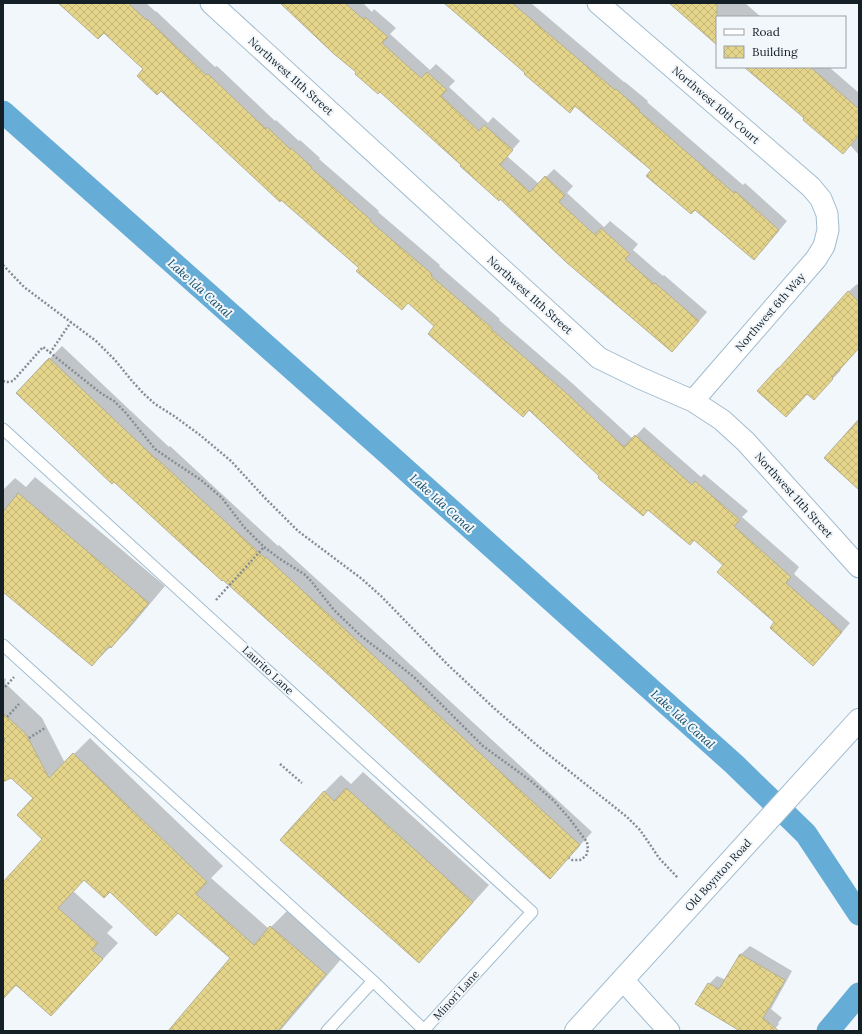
<svg xmlns="http://www.w3.org/2000/svg" width="862" height="1034" font-family="Lora,serif">
	<style>
		.shadow { fill: #0003 }
		.lines { fill: none; stroke-linecap: round; stroke-linejoin: round }
		.canal { stroke: #65acd7; stroke-width: 23 }
		.building { fill: url(#building-cross-hatch); stroke: #b6b194 }
		.lane-casing { stroke: #a0bccf; stroke-width: 13 }
		.street-casing { stroke: #a0bccf; stroke-width: 23 }
		.secondary-casing { stroke: #a0bccf; stroke-width: 24 }
		.path { stroke: #858d93; stroke-width: 2.5; stroke-dasharray: 2 2; stroke-linecap: butt }
		.lane { stroke: #fff; stroke-width: 11 }
		.street { stroke: #fff; stroke-width: 21 }
		.secondary { stroke: #fff; stroke-width: 22 }
		.labels { text-anchor: middle; dominant-baseline: central; stroke-width: 4; stroke-linejoin: round; paint-order: stroke }
		.street-label { font-size: 11px; fill: #141f26; stroke: #f2f7fb }
		.water-label { font-size: 12px; font-style: italic; fill: #114a67; stroke: #f2f7fb }
	</style>
	<defs>
		<pattern id="building-cross-hatch" width="8" height="8" patternUnits="userSpaceOnUse"><rect width="8" height="8" fill="#e4d58b"/><path d="M0 0l8 8M0 8l8-8" fill="none" stroke="#c3b678"/></pattern>
	</defs>
	<rect width="100%" height="100%" fill="#f2f7fb"/>
	<!-- shadow -->
	<path class="shadow" d="M60,3H146L156,12V11L215,67L217,66L275,121L276,120L299,141L300,140L320,158L319,159L379,211L378,212L440,265L439,266L500,319L499,320L572,383L633,439L644,427L701,477L704,474L748,511L742,517L799,567L794,574L850,623L822,656L776,622L725,565L694,539L649,509L601,476L529,409L436,326L408,302L361,268L161,89L144,69L104,32Z
		M281,3H363L372,12L374,9L396,28L390,34L430,70L436,64L455,81L449,87L488,123L493,117L520,141L507,156L539,184L554,169L573,186L567,193L604,227L610,221L638,244L633,250L663,276L664,275L707,312L680,343L500,198L462,165Z
		M443,3H531L624,82H625L648,101L647,102L743,185L745,183L787,221L763,250L754,258L576,105L526,73L448,5L447,6Z
		M670,3H745L761,17H717V43Z
		M746,67H829L859,93V155L850,145L806,118Z
		M857,284L859,286V347L839,369L841,370L822,390L848,292Z
		M62,346L169,447L170,446L278,546L279,545L388,644L592,832L563,864L17,392Z
		M35,477L165,586L128,630L92,665L3,590V490L15,478L26,487Z
		M3,678L6,679L5,683L42,718L65,763L90,738L223,866L211,878L269,929L287,911L342,958L280,1031H169L231,958L179,911L110,891L85,879L73,891L113,927L107,933L118,943L66,999L16,984L3,986V883L43,839L35,798L11,777L3,778Z
		M363,772L489,885L435,945L419,962L324,792L341,775L351,784Z
		M750,946L792,971L771,1009L782,1018L778,1023L779,1024L773,1031H741L709,984L717,976L726,980L741,954Z"/>
	<g class="lines">
		<!-- canal -->
		<path class="canal" d="M3,112L386,452L734,764L806,834L859,914
			M828,1031L859,994"/>
	</g>
	<!-- building -->
	<path class="building" d="M58,3H128L146,20L147,19L206,75L208,74L266,129L267,127L290,149L291,148L312,167L311,168L371,220L370,221L432,274L431,276L492,328L491,329L564,391L624,447L635,435L692,485L695,481L740,520L734,526L791,577L786,583L842,632L813,666L770,628L774,622L717,572L723,565L694,540L690,545L648,510L643,516L598,478L599,476L529,410L523,417L428,334L434,326L408,303L402,310L356,271L359,268L281,200L280,202L161,91L157,95L137,76L143,69L104,33L98,39Z
		M280,3H345L363,19L365,17L388,37L382,43L421,78L427,72L447,90L441,96L479,131L484,125L513,150L500,165L530,192L545,176L565,195L559,202L595,235L601,228L630,254L625,259L654,284L655,283L699,321L672,352L566,262L500,199L499,201L460,166L461,165L380,92L378,94L355,74L356,72L334,54Z
		M444,3H512L615,90L616,89L640,110L639,111L734,193L735,191L779,230L754,260L695,210L691,214L646,176L651,170L575,106L570,113L524,74L525,73Z
		M669,3H717V45Z
		M744,67H810L859,109V135L843,154L803,120L804,118Z
		M848,291L859,302V348L832,378L833,379L814,400L807,394L786,417L757,391L778,368H779Z
		M49,358L156,459V458L265,558L266,557L375,657L580,845L550,879L441,779L333,679L223,580L222,581L114,482L112,484L16,393Z
		M859,419V490L824,458Z
		M18,493L149,603L111,648L109,646L92,666L3,592V512Z
		M3,713L26,734L49,778L73,753L207,882L196,894L254,945L270,926L326,974L278,1031H168L230,958L178,913L156,936L110,892L104,898L84,880L58,908L98,943L92,950L103,959L51,1016L16,985L3,999V882L42,839L17,815L33,798L11,778L3,782Z
		M346,788L473,902L419,963L280,840L324,791L334,801Z
		M740,954L785,980L763,1018L779,1031H740L695,1004L708,983L719,989Z"/>
	<g class="lines">
		<!-- lane casing -->
		<g class="lane-casing">
			<path id="lane" d="M3,429L532,912L424,1030L373,981L327,1031
				M3,645L373,981"/>
		</g>
		<!-- street casing -->
		<g class="street-casing">
			<path id="street" d="M211,3L599,358L640,378L693,401L722,420L746,442L859,567
				M598,3L811,187L821,199L827,214L828,230L824,246L816,259L693,401
				M623,980L669,1031"/>
		</g>
		<!-- secondary casing -->
		<g class="secondary-casing">
			<path id="secondary" d="M576,1031L859,720"/>
		</g>
		<!-- path -->
		<path class="path" d="M3,265L24,287L96,341L115,360L132,381L144,394L155,404L174,416L200,435L231,461L265,498L298,531L362,579L381,596L447,664L495,709L539,747L627,817L640,830L649,843L659,858L678,878
			M50,353L71,322
			M3,381L7,382L13,381L43,347L102,394L114,401L125,412L155,449L171,460L201,480L214,491L222,498L244,527L264,547L280,559L304,574L311,581L334,610L361,636L400,666L415,678L483,746L531,781L554,801L569,818L587,842L588,849L586,856L580,860H572L569,858
			M216,600L264,547
			M5,687L14,677
			M7,717L19,704
			M3,738L5,742
			M29,738L45,728
			M280,764L302,783"/>
		<!-- lane -->
		<use href="#lane" class="lane"/>
		<!-- street -->
		<use href="#street" class="street"/>
		<!-- secondary -->
		<use href="#secondary" class="secondary"/>
	</g>
	<g class="labels">
		<!-- street labels -->
		<g class="street-label">
			<text transform="translate(291 76) rotate(42)">Northwest 11th Street</text>
			<text transform="translate(716 105) rotate(41)">Northwest 10th Court</text>
			<text transform="translate(530 295) rotate(42)">Northwest 11th Street</text>
			<text transform="translate(770 312) rotate(-49)">Northwest 6th Way</text>
			<text transform="translate(794 495) rotate(48)">Northwest 11th Street</text>
			<text transform="translate(268 670) rotate(43)">Laurito Lane</text>
			<text transform="translate(718 875) rotate(-48)">Old Boynton Road</text>
			<text transform="translate(456 995) rotate(-48)">Minori Lane</text>
		</g>
		<!-- water labels -->
		<g class="water-label">
			<text transform="translate(200 288) rotate(42)">Lake Ida Canal</text>
			<text transform="translate(442 503) rotate(42)">Lake Ida Canal</text>
			<text transform="translate(683 719) rotate(42)">Lake Ida Canal</text>
		</g>
	</g>
	<!-- border -->
	<rect width="862" height="1034" fill="none" stroke="#141f26" stroke-width="8"/>
	<!-- legend -->
	<rect x="716" y="16" width="130" height="52" fill="#f2f7fb" stroke="#99a1a6"/>
	<rect x="724" y="29" width="20" height="6" fill="#ffffff" stroke="#99a1a6"/>
	<text x="752" y="36" font-size="12" fill="#141f26">Road</text>
	<rect x="724" y="46" width="20" height="12" fill="url(#building-cross-hatch)" stroke="#99a1a6"/>
	<text x="752" y="56" font-size="12" fill="#141f26">Building</text>
</svg>
